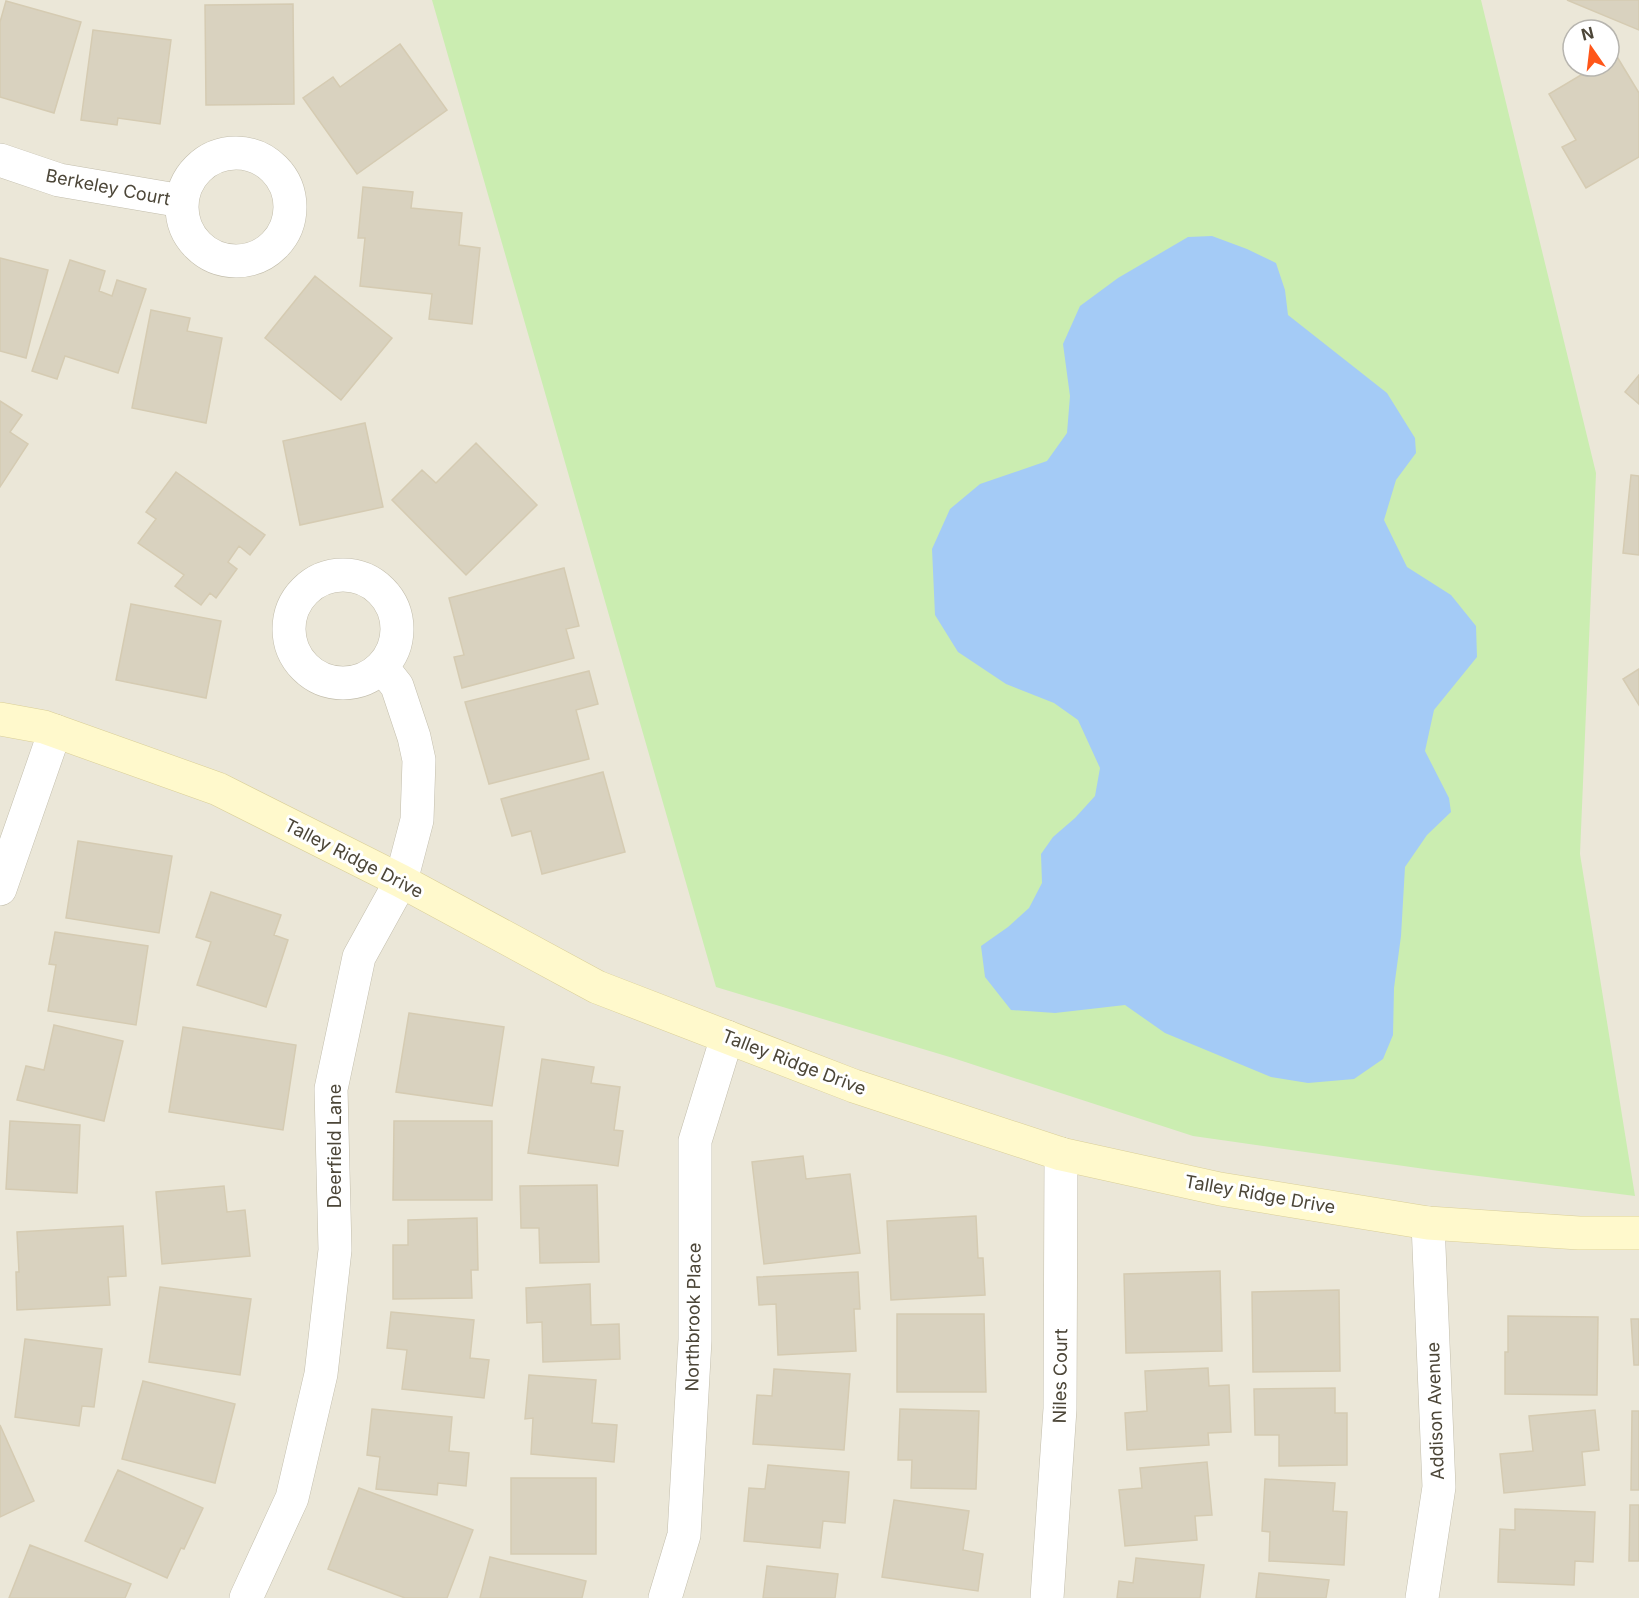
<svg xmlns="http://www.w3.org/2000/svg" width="1639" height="1598" font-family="Inter,sans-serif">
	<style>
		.residential { fill: #ebe7d8; fill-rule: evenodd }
		.green { fill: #cbedb1 }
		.water { fill: #a4cbf6 }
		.building { fill: #d9d2bf; stroke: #d5cbb2; stroke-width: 1.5 }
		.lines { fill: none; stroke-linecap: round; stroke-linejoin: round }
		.street-casing { stroke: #c3beac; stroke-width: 34 }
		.secondary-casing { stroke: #dacf98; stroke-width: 34 }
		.street { stroke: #fff; stroke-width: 33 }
		.secondary { stroke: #fff9cc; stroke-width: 33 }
		.labels { text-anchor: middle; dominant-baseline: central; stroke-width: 6; stroke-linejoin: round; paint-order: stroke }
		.street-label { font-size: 18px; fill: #4c4638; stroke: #fff }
	</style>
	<rect width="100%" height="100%" fill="#f6f4eb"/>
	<!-- residential -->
	<path class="residential" d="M0,0H1639V1598H0ZM1573,30H1609V66H1573Z"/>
	<!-- green -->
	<path class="green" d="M432,0H1481L1596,473L1580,854L1635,1196L1439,1171L1193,1136L953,1058L716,987Z"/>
	<!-- water -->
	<path class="water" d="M1212,236L1247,249L1276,263L1285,290L1288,315L1387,393L1415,438L1416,453L1396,480L1384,520L1407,567L1451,595L1476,626L1477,657L1434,710L1425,751L1449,798L1451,812L1427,835L1405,867L1401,936L1394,988L1393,1035L1383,1059L1354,1079L1308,1083L1271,1077L1165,1033L1125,1005L1055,1013L1011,1010L985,977L981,946L1008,927L1029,908L1042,883L1041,854L1053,837L1075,818L1095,796L1100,768L1078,720L1054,703L1006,684L958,652L935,615L932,549L950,509L980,484L1047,461L1067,433L1070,396L1063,344L1080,306L1118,278L1188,237Z"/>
	<!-- building -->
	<path class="building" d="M1567,0H1639V30Z
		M6,1L81,22L54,113L0,97V22Z
		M293,4L294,104L206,105L205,5Z
		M93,30L171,40L160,124L118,118L117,125L81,120Z
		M400,44L447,110L357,174L303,98L333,77L340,87Z
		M1616,55L1639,93V157L1586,188L1562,147L1576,140L1549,94L1596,66H1609V59Z
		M363,187L413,192L411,208L462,213L459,245L480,248L472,324L429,319L432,294L360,286L365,238H358Z
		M0,258L48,270L26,358L0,351Z
		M70,260L105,271L99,291L112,296L117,280L146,289L118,373L65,356L57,379L32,371Z
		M315,276L392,338L341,400L265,338Z
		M151,310L190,318L187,331L222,338L206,423L132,408Z
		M1639,375V404L1625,392Z
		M0,401L22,415L10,432L28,444L0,487Z
		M365,423L383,507L300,525L283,441Z
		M476,443L537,505L466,575L392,500L422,470L436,483Z
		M176,472L265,535L250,555L239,546L228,562L237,569L216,598L210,593L201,605L175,586L184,575L138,543L156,519L146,512Z
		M1631,475L1639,476V555L1623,553Z
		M564,568L579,626L566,629L574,658L462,688L454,657L464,655L449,598Z
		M131,604L221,621L206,698L116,680Z
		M1639,669V705L1623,679Z
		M589,671L598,704L576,710L589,759L489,784L465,702Z
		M603,772L625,852L542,874L531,831L512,836L501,799Z
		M78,841L172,856L159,933L66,918Z
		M211,892L281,915L274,935L288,940L266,1007L197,985L211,942L196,937Z
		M55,932L148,946L136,1025L48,1011L56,965L49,964Z
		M409,1013L504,1027L492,1106L396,1092Z
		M54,1025L123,1041L104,1121L17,1100L26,1066L44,1070Z
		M183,1027L296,1045L283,1130L169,1112Z
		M542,1059L594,1067L591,1083L620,1087L614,1130L623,1131L618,1166L528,1153Z
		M10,1121L80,1125L77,1193L6,1189Z
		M394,1121H492V1200H393Z
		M803,1156L806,1179L850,1174L860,1253L764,1264L752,1162Z
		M597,1185L599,1262L540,1263L539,1228H521L520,1186Z
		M224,1186L227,1212L245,1210L250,1256L162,1264L156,1192Z
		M976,1216L978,1258H983L985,1295L891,1300L887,1221Z
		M477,1218L478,1270H471L472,1298L393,1299V1245H408V1220Z
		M123,1226L126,1276L108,1277L110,1305L17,1310L16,1272H19L17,1232Z
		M1220,1271L1222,1351L1126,1353L1124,1274Z
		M858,1272L860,1309H854L856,1351L778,1355L776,1304L759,1305L757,1277Z
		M590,1284L591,1325L619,1324L620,1359L543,1362L542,1322L527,1323L526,1288Z
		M160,1287L251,1299L240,1375L149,1362Z
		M1339,1290L1340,1371L1253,1372L1252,1292Z
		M391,1312L474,1320L470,1358L489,1360L484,1398L402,1389L407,1350L387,1348Z
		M897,1314H984L986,1392H897Z
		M1508,1316L1598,1317L1597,1395L1505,1394V1352H1508Z
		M1631,1319H1639V1365H1634Z
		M25,1339L102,1349L94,1407L82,1406L79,1426L15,1417Z
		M1208,1368L1209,1386L1229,1385L1231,1432L1208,1433L1209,1445L1127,1450L1125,1413L1147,1411L1145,1371Z
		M774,1369L850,1374L844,1450L753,1444L757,1395L772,1396Z
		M529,1375L596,1380L592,1423L617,1425L614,1462L531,1454L533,1418L525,1419Z
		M143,1381L235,1404L215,1483L122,1459Z
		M1335,1388V1413H1347V1465L1279,1466V1435H1255L1254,1389Z
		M372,1409L452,1417L449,1451L469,1453L466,1486L438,1483L437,1495L376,1489L380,1457L367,1455Z
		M900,1409L979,1411L976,1489L911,1488L912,1460H898Z
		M1595,1410L1599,1450L1582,1452L1585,1485L1504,1493L1500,1454L1533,1451L1529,1416Z
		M1632,1411H1639V1490H1631Z
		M0,1425L34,1501L0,1517Z
		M1207,1462L1212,1515L1195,1516L1197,1540L1125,1546L1119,1490L1142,1488L1140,1468Z
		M768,1465L849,1472L845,1523L823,1521L820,1548L744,1541L749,1488L765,1489Z
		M118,1470L203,1508L184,1549L181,1548L167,1578L85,1541Z
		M511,1478H596V1554H511Z
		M1265,1479L1335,1483L1333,1511L1347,1512L1344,1565L1269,1561L1270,1532L1262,1531Z
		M359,1488L473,1530L447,1598H405L328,1569Z
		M894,1500L969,1511L963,1550L983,1554L978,1591L882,1577Z
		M1630,1505H1639V1561H1629Z
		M1515,1509L1595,1512L1593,1562L1575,1561L1574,1585L1498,1582L1500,1529L1515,1530Z
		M30,1545L131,1584L125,1598H9Z
		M490,1557L586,1581L582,1598H480Z
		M1136,1558L1204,1565L1200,1598H1117L1119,1581L1133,1583Z
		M767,1566L838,1574L835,1598H763Z
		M1259,1573L1329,1580L1326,1598H1256Z"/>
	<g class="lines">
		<!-- street casing -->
		<g class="street-casing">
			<path id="street" d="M182 207a54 54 0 1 1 108 0a54 54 0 1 1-108 0Z
				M0,160L59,180L182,201
				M289 629a54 54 0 1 1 108 0a54 54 0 1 1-108 0Z
				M0,889L55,731
				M246,1598L292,1498L321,1374L335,1250L331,1089L359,957L401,881L417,820L419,760L414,737L397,686L382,667
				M665,1598L684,1535L695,1340V1141L727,1037
				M1047,1598L1060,1409L1061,1154
				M1422,1598L1439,1487L1428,1223"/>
		</g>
		<!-- secondary casing -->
		<g class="secondary-casing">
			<path id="secondary" d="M0,719L44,727L218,789L401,881L597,987L854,1086L1061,1154L1220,1189L1428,1223L1579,1233H1639"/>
		</g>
		<!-- street -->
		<use href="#street" class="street"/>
		<!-- secondary -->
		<use href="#secondary" class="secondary"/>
	</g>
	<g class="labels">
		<!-- street labels -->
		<g class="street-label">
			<text transform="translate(108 187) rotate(11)">Berkeley Court</text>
			<text transform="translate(354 858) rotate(27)">Talley Ridge Drive</text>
			<text transform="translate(794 1062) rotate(21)">Talley Ridge Drive</text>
			<text transform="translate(334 1146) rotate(-90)">Deerfield Lane</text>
			<text transform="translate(1260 1194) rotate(10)">Talley Ridge Drive</text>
			<text transform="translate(693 1317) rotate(-89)">Northbrook Place</text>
			<text transform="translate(1060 1376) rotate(-89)">Niles Court</text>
			<text transform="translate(1435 1411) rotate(-92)">Addison Avenue</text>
		</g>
	</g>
	<!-- north arrow -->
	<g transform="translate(1591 48) rotate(346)"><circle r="28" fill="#ffffff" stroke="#b7b5af" stroke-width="1.5"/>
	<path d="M0-4.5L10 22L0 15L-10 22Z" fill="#ff5619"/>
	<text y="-9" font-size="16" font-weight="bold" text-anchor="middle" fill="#4c4638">N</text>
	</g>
</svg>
